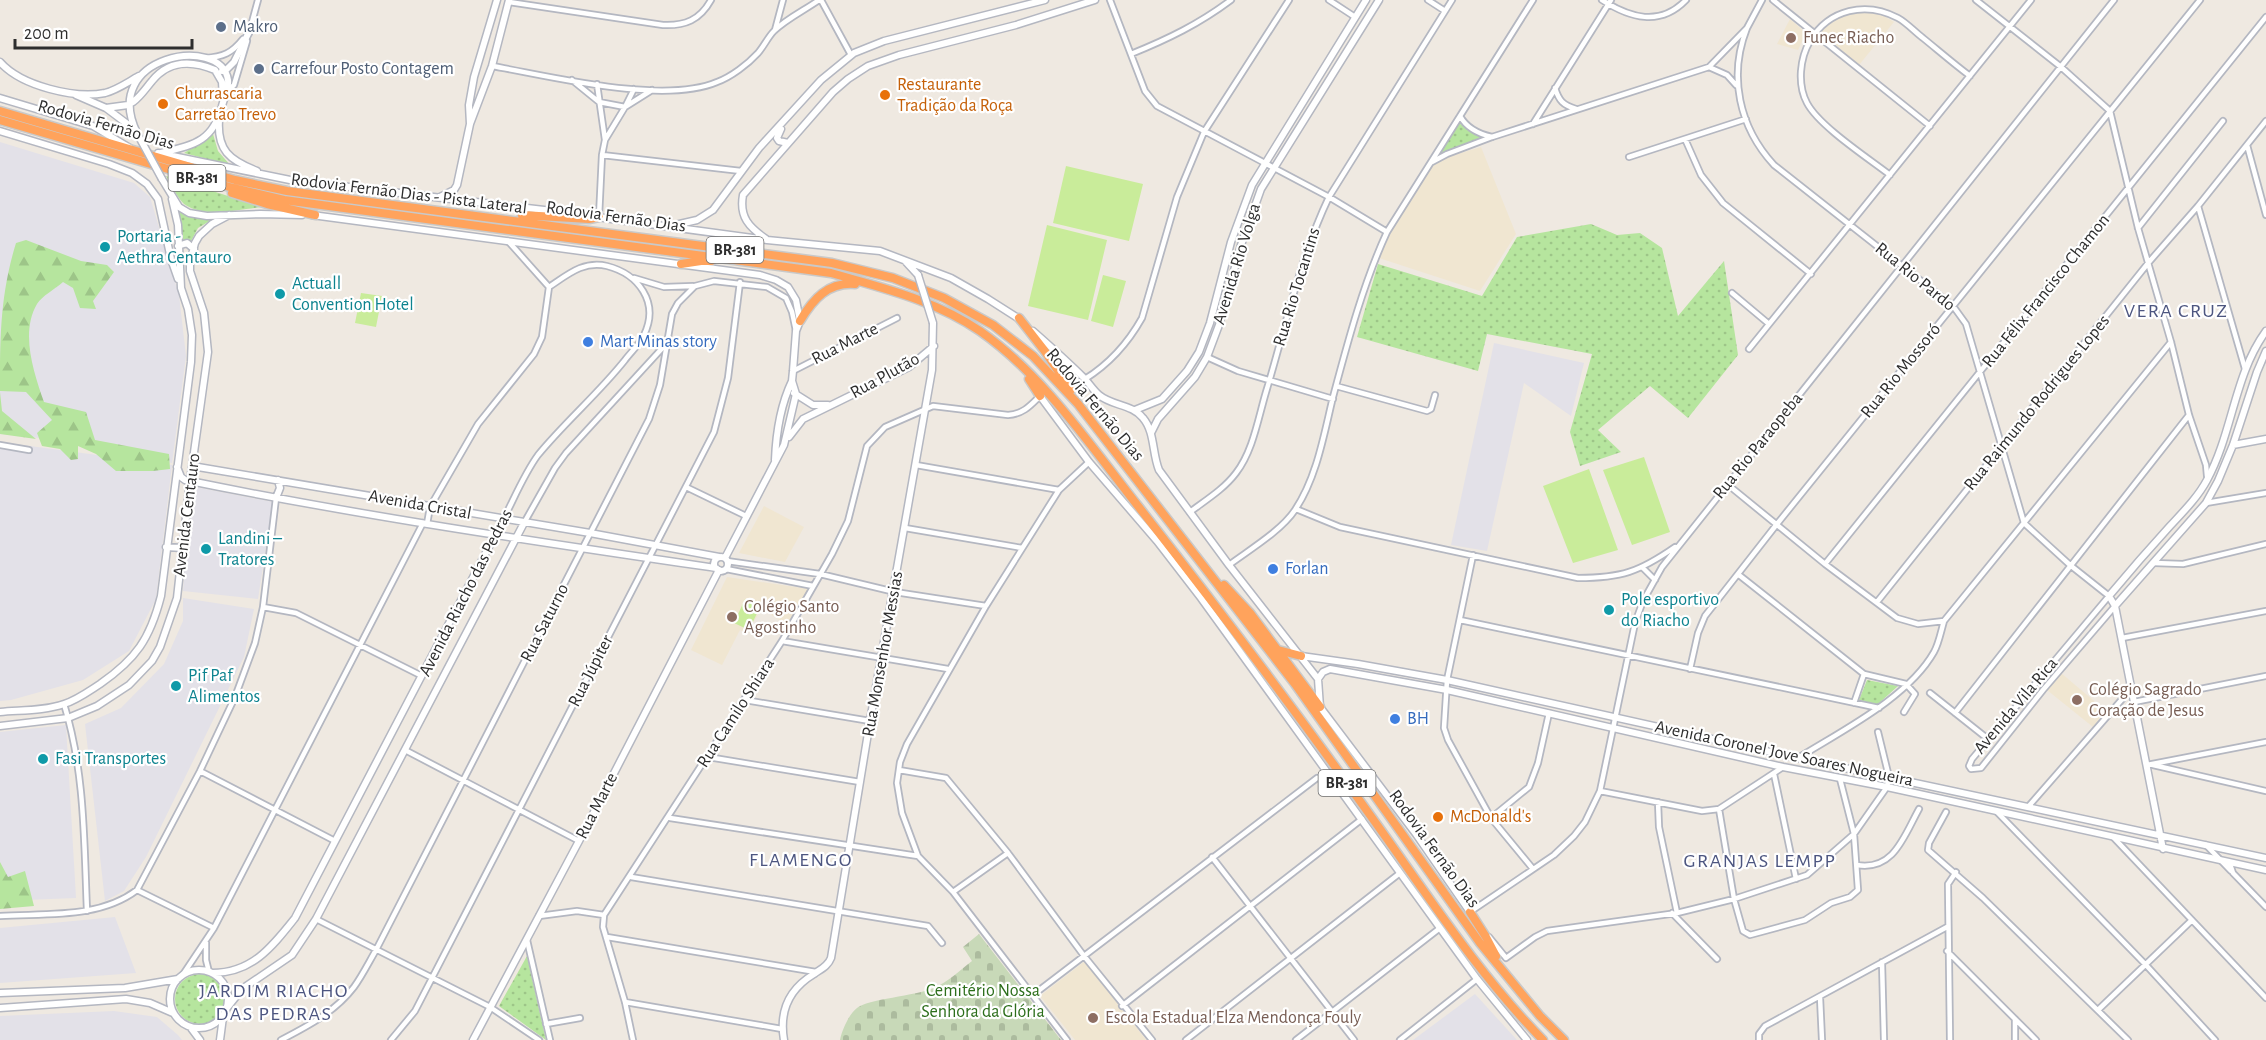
<svg xmlns="http://www.w3.org/2000/svg" width="2266" height="1040" font-family="'Alegreya Sans',sans-serif">
	<style>
		.industrial { fill: #e3e1e8 }
		.education { fill: #f0e6d1 }
		.green { fill: url(#green-dots) }
		.forest { fill: url(#forest-firs) }
		.cemetery { fill: url(#cemetery-stones) }
		.pitch { fill: #c9ec9a }
		.lines { fill: none; stroke-linecap: round; stroke-linejoin: round }
		.minor-casing { stroke: #b4b7c1; stroke-width: 8 }
		.tertiary-casing { stroke: #b4b7c1; stroke-width: 9 }
		.motorway-casing { stroke: #c9c9c9; stroke-width: 11 }
		.minor { stroke: #fff; stroke-width: 4.5 }
		.tertiary { stroke: #fff; stroke-width: 6 }
		.motorway { stroke: #ffa35c; stroke-width: 8 }
		.tertiary-bridge-casing { stroke: #b4b7c1; stroke-width: 9; stroke-linecap: butt }
		.tertiary-bridge { stroke: #fff; stroke-width: 6 }
		.service-dot { fill: #5c6f8a; stroke: #fff; stroke-width: 2 }
		.education-dot { fill: #8d6e63; stroke: #fff; stroke-width: 2 }
		.food-dot { fill: #e8710a; stroke: #fff; stroke-width: 2 }
		.culture-dot { fill: #0f9aa8; stroke: #fff; stroke-width: 2 }
		.shop-dot { fill: #3f7fe0; stroke: #fff; stroke-width: 2 }
		.labels { text-anchor: middle; dominant-baseline: central; stroke-width: 4.5; stroke-linejoin: round; paint-order: stroke }
		.shield { fill: #fff; stroke: #6d6d6d; stroke-width: 1.5 }
		.shield-label { font-size: 16px; font-weight: bold; fill: #2e2e2e }
		.service-label { font-size: 18px; fill: #4e5e75; stroke: #fff; text-anchor: start }
		.education-label { font-size: 18px; fill: #785e54; stroke: #fff; text-anchor: start }
		.food-label { font-size: 18px; fill: #c56008; stroke: #fff; text-anchor: start }
		.street-label { font-size: 18px; fill: #2e2e2e; stroke: #fff }
		.culture-label { font-size: 18px; fill: #0d838f; stroke: #fff; text-anchor: start }
		.shop-label { font-size: 18px; fill: #366cbe; stroke: #fff; text-anchor: start }
		.park-label { font-size: 18px; fill: #2c6e1b; stroke: #fff }
		.neighbourhood-label { font-size: 20px; letter-spacing: 1.5px; fill: #4d5680; stroke: #fff }
	</style>
	<defs>
		<pattern id="green-dots" width="8" height="8" patternUnits="userSpaceOnUse" patternTransform="scale(1.5)"><rect width="8" height="8" fill="#b6e59e"/><path d="M2 2h.1M6 6h.1" fill="none" stroke="#9dc588" stroke-width="1.8" stroke-linecap="round"/></pattern>
		<pattern id="forest-firs" width="22" height="20" patternUnits="userSpaceOnUse" patternTransform="scale(1.5)"><rect width="22" height="20" fill="#b6e59e"/><path d="M5 1l3.5 6h-7zM16 11l3.5 6h-7z" fill="#9dc588"/></pattern>
		<pattern id="cemetery-stones" width="16" height="16" patternUnits="userSpaceOnUse" patternTransform="scale(1.5)"><rect width="16" height="16" fill="#c8d9b8"/><path d="M2 7V4a2 2 0 0 1 4 0v3zM10 15v-3a2 2 0 0 1 4 0v3z" fill="#acbb9e"/></pattern>
	</defs>
	<rect width="100%" height="100%" fill="#efe9e1"/>
	<!-- industrial -->
	<path class="industrial" d="M0,142L134,183L150,197L179,295L186,356L172,463L0,431Z
		M1494,343L1584,363L1571,416L1524,383L1487,551L1451,545Z
		M0,442L172,465L156,599L129,651L83,680L11,700L0,701Z
		M190,486L273,502L258,599L183,591Z
		M183,598L254,609L244,657L146,857L124,891L105,901L85,724L121,708L164,664L183,621Z
		M66,725L76,898L0,901V732Z
		M115,917L136,973L0,983V928Z
		M1475,994L1517,1040H1413Z
		M114,1011L157,1017L178,1035L182,1040H0V1016Z"/>
	<!-- education -->
	<path class="education" d="M1852,12H1869L1884,16L1894,22L1859,65L1820,32L1826,25L1838,17Z
		M1790,19L1806,33L1798,50L1777,44Z
		M1481,147L1516,234L1480,291L1379,258L1390,234L1432,165L1447,157Z
		M764,506L804,527L785,562L739,553Z
		M727,577L809,589L787,625L762,609L746,633L740,630L722,665L691,650Z
		M2061,673L2106,711L2093,727L2047,690Z
		M1085,961L1146,1040H1075L1040,996Z"/>
	<!-- green -->
	<path class="green" d="M1459,123L1481,138L1436,157Z
		M213,134L218,151L230,165L184,153Z
		M166,176L262,207C239,209 204,219 184,204C177,197 171,185 166,176Z
		M177,210C189,217 199,220 213,219L198,228L190,243L179,241Z
		M1591,224L1617,235L1640,233L1662,248L1678,316L1724,261L1738,355L1688,418L1650,386L1598,430L1621,452L1580,466L1570,432L1592,354L1487,334L1478,371L1357,337L1378,264L1482,296L1517,237Z
		M1867,680L1898,686L1877,705L1859,700Z
		M527,956L546,1040L499,1006Z
		M175 999a25 25 0 1 1 50 0a25 25 0 1 1-50 0Z"/>
	<!-- forest -->
	<path class="forest" d="M26,240L81,261L107,265L114,272L93,301L96,309L80,308L73,288L63,282C55,289 42,296 37,304C20,333 34,373 44,402L86,412L95,440L169,454L170,469L153,471H116L96,454L78,446V459L71,460L60,449L42,446L37,433L52,420L26,392L0,391C0,338 0,295 16,243Z
		M0,392L2,411L36,439L0,434Z
		M0,862L8,877L25,871L34,906L0,909Z"/>
	<!-- cemetery -->
	<path class="cemetery" d="M979,934L1061,1040H840C842,1030 849,1014 857,1008C867,999 916,996 934,988C948,982 960,970 972,961L963,947Z"/>
	<!-- pitch -->
	<path class="pitch" d="M1066,166L1143,184L1129,241L1053,223Z
		M1047,225L1107,240L1088,320L1028,306Z
		M1103,275L1126,281L1113,327L1091,321Z
		M361,293L382,296L376,327L355,323Z
		M1644,457L1670,532L1632,545L1603,470Z
		M1589,469L1618,550L1573,563L1543,486Z
		M745,599L760,607L749,630L734,623Z"/>
	<g class="lines">
		<!-- minor casing -->
		<g class="minor-casing">
			<path id="minor" d="M821,0L851,55
				M1110,0L1145,91L1157,106L1329,197L1387,232
				M1329,0L1355,17
				M1428,0L1445,11
				M1602,0C1630,18 1660,27 1686,0
				M1773,0L1930,126
				M1976,0L2061,67L2110,111L2138,228L2171,342L2189,415L2206,465L2207,476
				M509,2L663,25C685,26 700,20 711,0
				M1747,28C1728,76 1739,127 1774,165L1953,306L1966,324L2024,523L2070,565L2109,596L1972,759L1969,766L1971,769L1981,768L2043,690L2115,606
				M775,30L783,0
				M249,33L258,0
				M1131,54C1168,39 1199,24 1231,0
				M205,58C223,57 232,53 243,39
				M492,66C550,76 663,105 717,82C731,77 748,64 758,53C764,46 768,37 774,31C786,19 805,10 819,0
				M1709,67L1727,75L1736,85
				M572,80L599,102L625,107L652,90
				M597,84L605,140L602,155L599,217
				M1555,88C1559,101 1563,105 1576,109
				M227,91L234,85L247,41
				M1460,116C1467,129 1479,134 1492,137
				M1533,124L1611,0
				M1685,139L1701,175L1723,203L1811,274
				M605,140L625,107L634,89
				M2247,145L2266,215
				M602,155L741,171
				M1629,157L1746,119
				M1432,162L1447,154L1492,137L1709,67L1747,28L1762,0
				M1890,175C1868,158 1819,126 1807,103C1797,84 1800,58 1810,41C1829,9 1866,1 1898,18C1907,23 1915,32 1923,38C1939,51 1954,64 1970,76
				M2198,206L2245,369
				M2138,228L2223,121
				M634,278L664,287L693,286
				M1732,293L1769,324
				M1749,349L2031,0
				M1207,357L1238,371L1333,399
				M793,371L897,318
				M1085,379C1109,364 1128,343 1142,318L1177,197L1204,132L1289,0
				M1336,386L1427,411L1431,409L1435,395
				M0,445L29,450
				M916,465L1059,490
				M1727,484L1825,564L1897,618L1918,624L1944,621
				M686,487L746,516
				M2206,503L2266,493
				M1296,509L1340,527L1578,578C1621,578 1639,572 1675,547
				M1190,512C1206,500 1224,489 1236,473C1253,451 1258,419 1266,392C1286,326 1299,260 1329,197L1452,0
				M503,520C514,499 524,474 538,455C565,422 598,394 625,360C631,352 640,344 644,335C660,302 638,274 607,266C584,260 567,275 549,287
				M524,523L555,468L566,453L667,343
				M427,524L430,507L478,424L534,354L542,337L549,287L508,241
				M905,528L1022,548
				M1473,555L1447,680L1444,728L1448,740L1491,818L1533,869
				M727,561L820,574L895,592L986,606
				M2154,563L2183,564L2266,544
				M1825,564L2266,17
				M1229,565C1249,550 1281,531 1295,510C1317,477 1324,434 1333,397C1348,341 1363,284 1387,232L1533,0
				M1642,567L1655,580
				M726,569L813,586
				M1739,575L1864,674L1906,684L1915,694L1904,712
				M1877,602L2149,262L2198,206L2266,121
				M263,607L296,613L422,676
				M1460,620L1879,708
				M2122,638L2266,611
				M782,641L948,669
				M1690,669L1698,633L1705,616L1777,524L2200,0
				M1930,693L1988,739
				M745,700L870,721
				M2134,702L2266,676
				M1854,703L1864,674
				M64,704C85,772 84,841 87,911
				M1955,713L2189,415
				M405,750L579,841
				M708,757L860,782
				M1798,758C1841,731 1908,698 1934,652C1939,643 1941,631 1944,621L2171,342
				M2147,765L2266,742
				M2153,765L2266,791
				M899,770L946,778L1008,853L1084,956L1152,1040
				M200,771L335,841
				M1774,774L1796,879
				M1600,791L1702,811L1719,809L1783,767
				M1658,802L1659,827L1677,913
				M2028,807L2131,689
				M1719,809L1734,899L1743,931L1750,935L1805,920L1831,903L1850,897L1858,890L1854,834L1840,779
				M1946,812L1929,843L1928,850L1983,898L2128,1040
				M1997,812L2145,964L2215,1040
				M670,818L918,856
				M1491,818L1529,787L1538,763L1549,713
				M2114,838L2266,998
				M2206,845L2231,871
				M1212,857L1354,1040
				M2230,864L2233,873L2266,907
				M1857,865C1894,871 1904,836 1919,809
				M631,877L928,926L942,943
				M137,890L214,928
				M953,892L1008,853
				M1470,912L1554,855L1574,836L1585,822L1600,791L1635,623L1643,601L1662,567L2114,0
				M1672,913L1717,959
				M0,916C45,913 99,919 137,890L200,771L235,697L255,643L263,607L276,498
				M539,916L577,911L604,915
				M316,919L490,1007L539,1040
				M607,937L816,972
				M1489,937L1506,958L1535,937L1547,931L1677,913L1734,899L1807,875L1854,834L1887,787L1889,777L1878,732
				M527,940L550,1040
				M206,942V960L209,972
				M1947,951L2036,1040
				M1882,962L1884,1040
				M182,976L214,928L423,523
				M1033,995L1317,778
				M1820,997L1822,1040
				M625,1002L782,1029
				M1122,1006L1362,819
				M2098,1010L2192,920
				M546,1024L580,1018
				M281,1040C308,1026 335,1012 354,987C362,976 369,962 376,950L649,419L660,385L672,314L678,303L695,286L714,281L767,287L786,298L792,312L796,331
				M391,1040L415,1011L714,432L728,378L740,282
				M633,1040L625,1002L603,927L604,915L782,641L832,554L848,521L867,446L885,427L933,406L1008,415C1023,414 1030,406 1040,396
				M1067,1040L953,892L918,856L902,813L897,783L900,762L907,744L986,606L1059,490L1089,462
				M1186,1040L1400,873
				M1296,1040L1440,928
				M1400,1040L1477,979
				M1759,1040V1034L1765,1026L1947,927
				M1950,1040L1948,884L1956,872
				M2015,1040V1019"/>
		</g>
		<!-- tertiary casing -->
		<g class="tertiary-casing">
			<path id="tertiary" d="M0,62C21,86 75,99 105,93C117,90 128,82 139,76
				M222,71H225L234,62L249,32
				M76,95L106,108L134,129
				M0,98L93,126L130,148
				M106,108L128,105L133,102C141,96 146,88 152,81C169,60 191,60 215,70L222,82L223,99
				M219,120C217,150 229,160 257,171
				M470,124L492,66L509,0
				M781,129L777,138L779,141L788,143
				M0,131L109,164L132,173L147,184L158,199L171,259L178,279
				M137,133C99,55 221,34 228,80C229,90 224,97 222,106C213,142 193,145 161,153
				M158,153L290,180L587,215
				M162,179L179,207L189,213L207,216L260,214L302,215
				M440,197L454,190L457,185L470,124L469,105L474,77L497,0
				M312,215L760,275L776,280L788,287L796,300L800,321L796,331L793,371L792,381L796,394L784,445L725,558
				M597,217L767,240L880,251L951,278L988,299L1021,320
				M671,226L697,220L713,210L759,148L821,80L854,53L884,41L1045,0
				M766,239C749,227 739,217 743,195L833,92L848,79L868,66L899,55L1016,25L1095,0
				M178,246L187,243L194,249
				M906,262L918,275
				M1033,331C1050,346 1067,361 1084,378C1089,383 1093,390 1099,395C1112,406 1132,404 1143,418C1155,432 1152,453 1159,470L1229,565L1318,679L1320,707L1416,834L1470,912
				M794,393L813,405H828
				M1040,396L1089,462L1157,541L1201,598L1477,979L1527,1040
				M1135,410L1162,399L1187,371L1199,352L1210,323L1231,242L1252,185L1366,0
				M1151,433L1158,419L1195,377L1207,357L1219,325L1241,245L1261,189L1379,0
				M789,437L803,419L909,367L934,346
				M2233,445L2266,439
				M775,460C776,435 781,404 792,381
				M192,466L590,533L719,557
				M177,467L181,477L185,480C361,516 539,542 716,568
				M276,498L280,488L278,480
				M166,547L183,548
				M714 564a7 7 0 1 1 14 0a7 7 0 1 1-14 0Z
				M2115,606L2206,503L2218,481L2233,445L2257,372L2266,351
				M1301,656L1358,664L1447,680L1798,758L2266,858
				M1318,679L1323,672L1330,669L1447,690L1783,767L1887,787L2266,870
				M0,712C21,710 44,711 64,704C77,700 89,691 100,684C136,659 150,639 161,596L191,362L192,335L188,309L181,288L178,225L172,199
				M0,726L68,718L97,706L129,685L152,661L160,647L177,598L190,481L208,352L204,313L190,271V263L195,243L199,236L212,224L229,215
				M2163,849L2115,606L2109,596C2129,572 2149,549 2170,526C2183,512 2198,497 2207,480C2233,432 2234,375 2266,331
				M170 999a29 29 0 1 1 58 0a29 29 0 1 1-58 0Z
				M212,973C252,973 272,947 295,918L503,520
				M0,993L125,988L178,979
				M0,1008L126,999L150,1003L173,1013
				M227,1008L242,989L292,955L316,919L524,523
				M191,1028L200,1040
				M220,1040L223,1017
				M473,1040L579,841L719,570
				M784,1040C779,1011 789,989 814,974C821,969 828,966 831,958L870,721L932,370L933,323"/>
		</g>
		<!-- motorway casing -->
		<g class="motorway-casing">
			<path id="motorway" d="M0,111L235,180L287,191L832,263L893,278L944,298L993,325L1033,356L1078,404L1295,684L1480,943L1540,1016L1564,1040
				M0,120L233,188L284,200L831,273C883,288 935,300 980,331C1044,376 1090,445 1138,506C1217,607 1295,710 1370,815C1425,891 1477,973 1543,1040
				M232,193L267,204L315,215
				M522,215L589,219L599,217
				M681,264L701,261H711
				M1019,318L1044,350L1071,390
				M800,321C813,299 828,282 855,284
				M1029,379L1040,396
				M1224,585L1250,613L1320,707
				M1278,650L1301,656
				M1470,912L1486,937L1496,956"/>
		</g>
		<!-- minor -->
		<use href="#minor" class="minor"/>
		<!-- tertiary -->
		<use href="#tertiary" class="tertiary"/>
		<!-- motorway -->
		<use href="#motorway" class="motorway"/>
		<!-- tertiary-bridge casing -->
		<g class="tertiary-bridge-casing">
			<path id="tertiary-bridge" d="M137,133L162,179
				M918,275L933,323"/>
		</g>
		<!-- tertiary-bridge -->
		<use href="#tertiary-bridge" class="tertiary-bridge"/>
	</g>
	<!-- markers -->
	<g class="service-dot">
		<circle cx="221" cy="27" r="6"/>
		<circle cx="259" cy="69" r="6"/>
	</g>
	<g class="education-dot">
		<circle cx="1791" cy="38" r="6"/>
		<circle cx="732" cy="617" r="6"/>
		<circle cx="2077" cy="700" r="6"/>
		<circle cx="1093" cy="1018" r="6"/>
	</g>
	<g class="food-dot">
		<circle cx="885" cy="95" r="6"/>
		<circle cx="163" cy="104" r="6"/>
		<circle cx="1438" cy="817" r="6"/>
	</g>
	<g class="culture-dot">
		<circle cx="105" cy="247" r="6"/>
		<circle cx="280" cy="294" r="6"/>
		<circle cx="206" cy="549" r="6"/>
		<circle cx="1609" cy="610" r="6"/>
		<circle cx="176" cy="686" r="6"/>
		<circle cx="43" cy="759" r="6"/>
	</g>
	<g class="shop-dot">
		<circle cx="588" cy="342" r="6"/>
		<circle cx="1273" cy="569" r="6"/>
		<circle cx="1395" cy="719" r="6"/>
	</g>
	<g class="labels">
		<!-- shield labels -->
		<g class="shield">
			<rect x="168.5" y="165" width="57" height="26" rx="4.5"/>
			<rect x="706.5" y="237" width="57" height="26" rx="4.5"/>
			<rect x="1318.5" y="770" width="57" height="26" rx="4.5"/>
		</g>
		<g class="shield-label">
			<text x="197" y="178">BR-381</text>
			<text x="735" y="250">BR-381</text>
			<text x="1347" y="783">BR-381</text>
		</g>
		<!-- service labels -->
		<g class="service-label">
			<text x="233" y="27">Makro</text>
			<text x="271" y="69">Carrefour Posto Contagem</text>
		</g>
		<!-- education labels -->
		<g class="education-label">
			<text x="1803" y="38">Funec Riacho</text>
			<text x="744" y="607">Colégio Santo<tspan x="744" dy="21">Agostinho</tspan></text>
			<text x="2089" y="690">Colégio Sagrado<tspan x="2089" dy="21">Coração de Jesus</tspan></text>
			<text x="1105" y="1018">Escola Estadual Elza Mendonça Fouly</text>
		</g>
		<!-- food labels -->
		<g class="food-label">
			<text x="897" y="85">Restaurante<tspan x="897" dy="21">Tradição da Roça</tspan></text>
			<text x="175" y="94">Churrascaria<tspan x="175" dy="21">Carretão Trevo</tspan></text>
			<text x="1450" y="817">McDonald's</text>
		</g>
		<!-- street labels -->
		<g class="street-label">
			<text transform="translate(106 125) rotate(16)">Rodovia Fernão Dias</text>
			<text transform="translate(409 194) rotate(7)">Rodovia Fernão Dias - Pista Lateral</text>
			<text transform="translate(616 217) rotate(8)">Rodovia Fernão Dias</text>
			<text transform="translate(1237 264) rotate(-73)">Avenida Rio Volga</text>
			<text transform="translate(1915 277) rotate(39)">Rua Rio Pardo</text>
			<text transform="translate(1297 287) rotate(-73)">Rua Rio Tocantins</text>
			<text transform="translate(2046 291) rotate(-51)">Rua Félix Francisco Chamon</text>
			<text transform="translate(845 344) rotate(-27)">Rua Marte</text>
			<text transform="translate(1901 371) rotate(-51)">Rua Rio Mossoró</text>
			<text transform="translate(885 376) rotate(-29)">Rua Plutão</text>
			<text transform="translate(2037 403) rotate(-51)">Rua Raimundo Rodrigues Lopes</text>
			<text transform="translate(1095 405) rotate(50)">Rodovia Fernão Dias</text>
			<text transform="translate(1758 446) rotate(-51)">Rua Rio Paraopeba</text>
			<text transform="translate(420 505) rotate(10)">Avenida Cristal</text>
			<text transform="translate(187 515) rotate(-83)">Avenida Centauro</text>
			<text transform="translate(466 593) rotate(-63)">Avenida Riacho das Pedras</text>
			<text transform="translate(545 623) rotate(-63)">Rua Saturno</text>
			<text transform="translate(883 654) rotate(-80)">Rua Monsenhor Messias</text>
			<text transform="translate(591 671) rotate(-63)">Rua Júpiter</text>
			<text transform="translate(2016 706) rotate(-50)">Avenida Vila Rica</text>
			<text transform="translate(736 713) rotate(-57)">Rua Camilo Shiara</text>
			<text transform="translate(1784 754) rotate(12)">Avenida Coronel Jove Soares Nogueira</text>
			<text transform="translate(597 806) rotate(-63)">Rua Marte</text>
			<text transform="translate(1434 849) rotate(54)">Rodovia Fernão Dias</text>
		</g>
		<!-- culture labels -->
		<g class="culture-label">
			<text x="117" y="237">Portaria -<tspan x="117" dy="21">Aethra Centauro</tspan></text>
			<text x="292" y="284">Actuall<tspan x="292" dy="21">Convention Hotel</tspan></text>
			<text x="218" y="539">Landini –<tspan x="218" dy="21">Tratores</tspan></text>
			<text x="1621" y="600">Pole esportivo<tspan x="1621" dy="21">do Riacho</tspan></text>
			<text x="188" y="676">Pif Paf<tspan x="188" dy="21">Alimentos</tspan></text>
			<text x="55" y="759">Fasi Transportes</text>
		</g>
		<!-- shop labels -->
		<g class="shop-label">
			<text x="600" y="342">Mart Minas story</text>
			<text x="1285" y="569">Forlan</text>
			<text x="1407" y="719">BH</text>
		</g>
		<!-- park labels -->
		<g class="park-label">
			<text x="983" y="991">Cemitério Nossa<tspan x="983" dy="21">Senhora da Glória</tspan></text>
		</g>
		<!-- neighbourhood labels -->
		<g class="neighbourhood-label">
			<text x="2176" y="311">VERA CRUZ</text>
			<text x="801" y="860">FLAMENGO</text>
			<text x="1760" y="861">GRANJAS LEMPP</text>
			<text x="274" y="991">JARDIM RIACHO<tspan x="274" dy="23">DAS PEDRAS</tspan></text>
		</g>
	</g>
	<!-- scale -->
	<path d="M15 39v9h177v-9" fill="none" stroke="#2e2e2e" stroke-width="3"/>
	<text x="24" y="39" font-size="18" fill="#2e2e2e" stroke="#ffffff" stroke-width="4.5" paint-order="stroke">200 m</text>
</svg>
